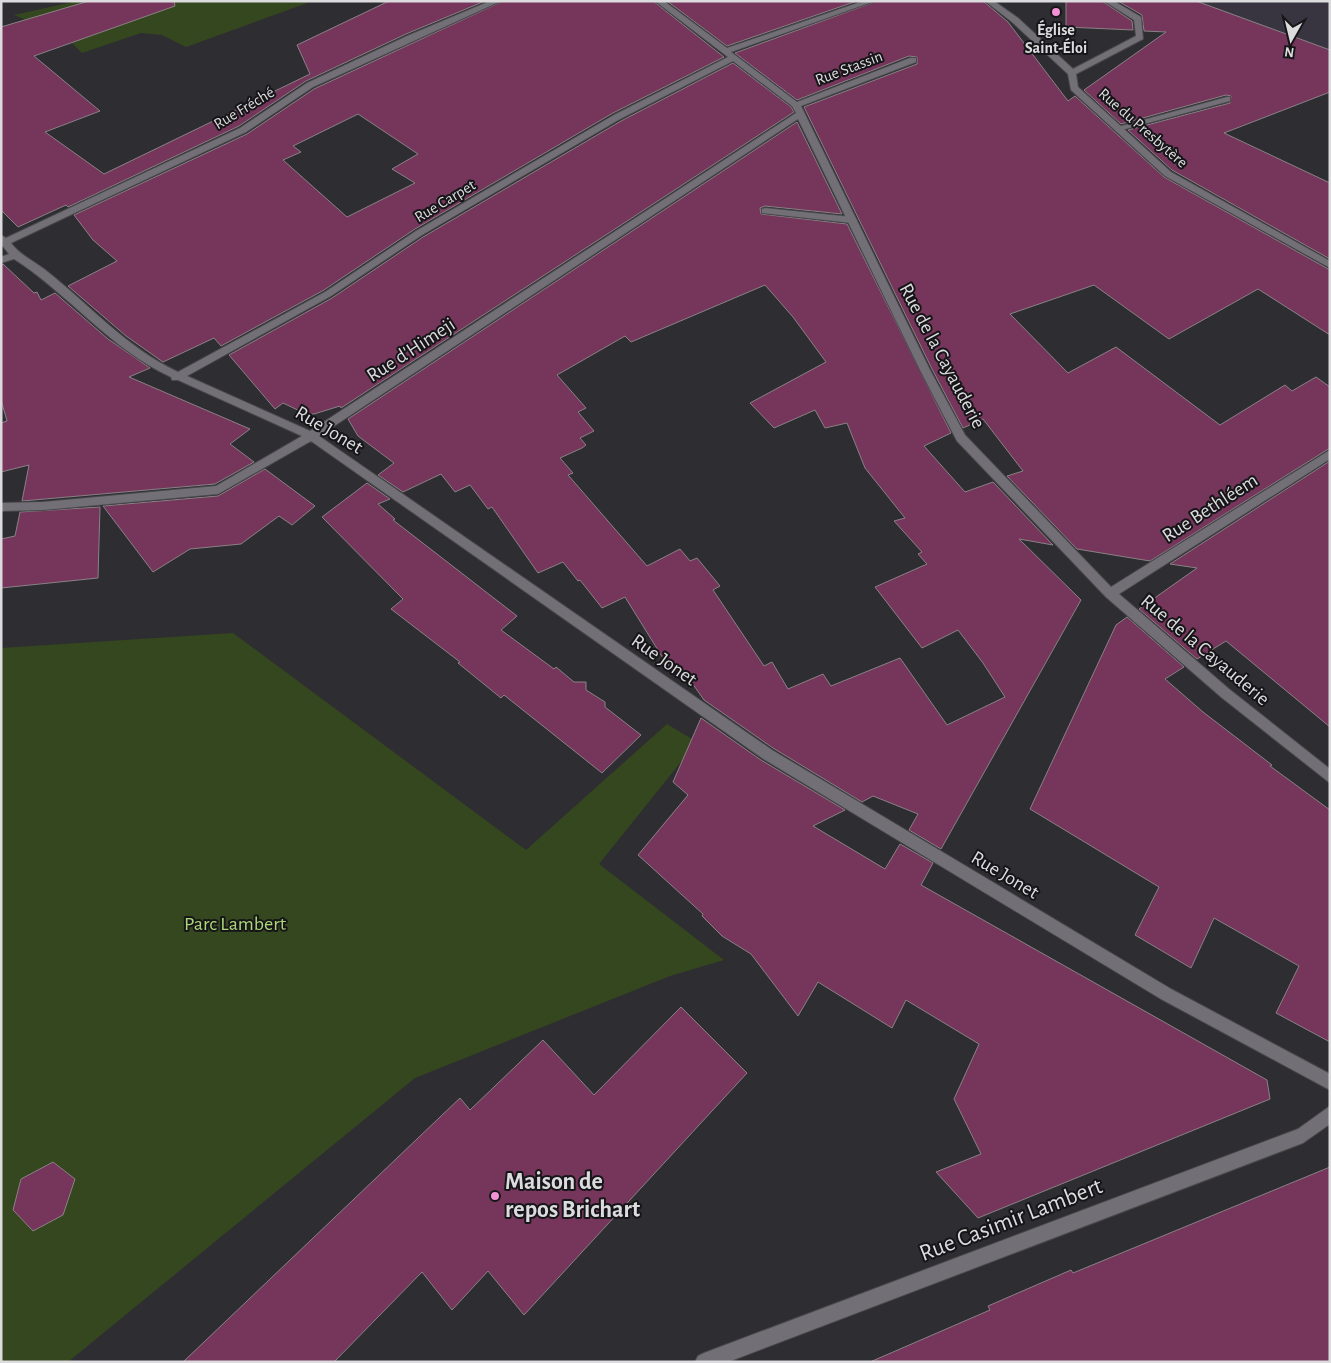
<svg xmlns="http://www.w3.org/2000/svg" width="1331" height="1363" font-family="'Alegreya Sans',sans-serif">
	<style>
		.built { fill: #383540 }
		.green { fill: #35471e }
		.building { fill: #76365c; stroke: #888285; fill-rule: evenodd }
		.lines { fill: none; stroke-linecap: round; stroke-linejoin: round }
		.lane-casing { stroke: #49484c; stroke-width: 2 }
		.street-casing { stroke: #49484c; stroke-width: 2 }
		.lane { fill: #727076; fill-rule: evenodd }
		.street { fill: #727076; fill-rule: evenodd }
		.poi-dot { fill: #f391d5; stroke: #161518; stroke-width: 2 }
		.labels { text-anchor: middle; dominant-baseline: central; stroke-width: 4; stroke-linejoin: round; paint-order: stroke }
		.far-poi-label { font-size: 16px; font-weight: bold; fill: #dcdbde; stroke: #161518 }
		.far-street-label { font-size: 16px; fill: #dcdbde; stroke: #161518 }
		.street-label { font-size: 20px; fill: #dcdbde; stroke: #161518 }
		.park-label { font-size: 20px; fill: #acd779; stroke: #161518 }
		.near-poi-label { font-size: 24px; font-weight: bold; fill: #dcdbde; stroke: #161518; text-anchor: start }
		.near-street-label { font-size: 24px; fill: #dcdbde; stroke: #161518 }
	</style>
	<rect width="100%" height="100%" fill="#2e2d32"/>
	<!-- built -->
	<path class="built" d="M1132,1H1330V91Z"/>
	<!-- green -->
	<path class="green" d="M77,1H313L186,47L162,35L141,33L82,53L66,37L14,15Z
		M233,633L526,850L667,724L697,742L599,864L724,960L670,976L415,1078L68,1362H1V648Z"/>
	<!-- building -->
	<path class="building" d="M89,1H174L175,6L34,56L100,111L45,132L104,174L310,74L297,45L389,1H485L406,34L306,81L239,126L68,207L66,205L18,227L1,210V27Z
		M503,1H653L724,57L613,113L415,229L324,290L221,346L214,338L163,362L126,336L68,286L117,261L93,240L74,215L247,134L314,89ZM358,114L418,154L392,169L415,183L347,217L283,160L301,152L293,146Z
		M667,1H857L727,46Z
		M877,1H983L1008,22L1068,101L1075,96L1164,177L1330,270V335L1258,289L1169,339L1094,285L1010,314L1068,373L1116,347L1220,425L1285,385L1292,391L1316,377L1330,387V448L1150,561L1077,549L1007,476L1023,471L983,419L963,428L932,369L804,107L917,64V57L909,56L797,100L735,53Z
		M1066,1H1102L1132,21L1133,30L1066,27Z
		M1118,1H1196L1330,50V92L1224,133L1330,183V259L1172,170L1128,130L1230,103L1231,96L1226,95L1121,124L1084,90L1166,32L1144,31L1142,15Z
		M733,63L791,107L794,112L341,408L340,406L314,414H306L283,403L275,409L229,355L332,298L423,237L621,121Z
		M797,122L842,214L765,206L760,208L761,214L847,224L951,433L924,446L965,492L993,482L1053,545L1019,539L1081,600L941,849L909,830L918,814L873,796L862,802L773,748L704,700L692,683L666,663L625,597L602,608L580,580L578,581L563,562L538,573L492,507L488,509L470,485L455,492L441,474L403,492L378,475L394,463L358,436L348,419ZM765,285L793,317L826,362L750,403L774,428L815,410L825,428L847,423L865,468L905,518L894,521L922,552L918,554L927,564L875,587L922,648L958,630L983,663L1005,697L947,725L900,658L831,686L823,674L788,689L772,662L764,666L713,590L720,586L697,558L690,561L680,549L647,566L568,475L573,473L560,458L582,448L586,445L580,438L594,431L578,412L586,408L557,375L625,336L631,342Z
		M3,264L34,293L37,292L41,300L55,293L108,339L150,368L129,377L250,429L230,444L254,462L215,484L22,501L29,465L1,472V423L7,421L1,400V265Z
		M1330,461V727L1226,641L1197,659L1139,609L1197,568L1170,564Z
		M265,469L315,506L292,525L279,516L241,544L190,549L153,572L103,506L218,496Z
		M367,483L390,499L378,504L395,519L393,520L517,616L501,630L554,669L556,667L574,682H586V690L605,702V707L641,735L602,773L504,695L501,698L458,663L460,662L391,609L403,599L322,517Z
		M100,507L98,578L1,588V539L15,536L20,512Z
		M1127,617L1184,667L1165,679L1203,712L1272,765L1270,766L1330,810V1042L1276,1013L1299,966L1214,918L1191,968L1135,935L1159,887L1030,809L1116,625Z
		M701,718L761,760L845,810L813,826L885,869L900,844L933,863L921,885L1267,1080L1270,1099L978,1218L936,1172L981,1154L954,1099L979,1044L906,1000L892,1028L818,982L798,1016L751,954L722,936L702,916L703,914L638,855L688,795L673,782Z
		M681,1007L747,1073L524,1315L488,1271L452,1310L422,1272L334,1362H183L460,1098L470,1110L543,1040L594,1095Z
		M53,1162L75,1179L63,1215L33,1231L13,1210L21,1179Z
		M1330,1167V1362H870L990,1310L988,1306L1071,1270L1073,1273Z"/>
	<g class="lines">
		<!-- lane casing -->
		<g class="lane-casing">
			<path id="lane" d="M1227,97H1230V101L1118,131L1114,128Z
				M765,208L852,217L857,220L852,223L762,213V209Z"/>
		</g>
		<!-- street casing -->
		<g class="street-casing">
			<path id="street" d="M490,1H501L313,87L246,132L11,243C20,255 32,260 44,269C88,303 126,348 178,372L325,292L416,231L614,115L728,57L655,1H664L727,48L863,1H875L731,52L797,102L910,58H916V62L801,106L930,370L965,435L1111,587L1330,450V459L1119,594L1229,689L1330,769V783L1221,697L1106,597L957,441L920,370L798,119L319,436L772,750L1171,989L1330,1074V1090L1161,999L762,758L311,441L218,494L43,510L1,511V503L43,502L216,486L302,436L178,380H172L171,377C111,350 69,294 14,259L1,263V257L9,254L1,244V235L6,238L240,128L307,83L407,36ZM733,61L792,106L796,113L310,431L187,376L331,296L422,235L620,119Z
				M985,1H994L1018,18L1073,69L1136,36L1134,20L1104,1H1114L1141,17L1143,39L1076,74L1078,87L1171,172L1330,261V268L1165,176L1071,90L1068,74L1012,22Z
				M1330,1106V1124L1303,1143L728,1362H695L698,1356L704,1353L1298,1129Z"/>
		</g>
		<!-- lane -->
		<use href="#lane" class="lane"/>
		<!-- street -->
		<use href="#street" class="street"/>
	</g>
	<!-- markers -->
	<g class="poi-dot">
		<circle cx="1056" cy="12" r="5"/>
		<circle cx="495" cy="1196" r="5"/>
	</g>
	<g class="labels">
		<!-- far-poi labels -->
		<g class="far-poi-label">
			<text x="1056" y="30">Église<tspan x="1056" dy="18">Saint-Éloi</tspan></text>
		</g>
		<!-- far-street labels -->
		<g class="far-street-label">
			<text transform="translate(849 68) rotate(-21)">Rue Stassin</text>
			<text transform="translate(244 108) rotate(-31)">Rue Fréché</text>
			<text transform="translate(1143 128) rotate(41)">Rue du Presbytère</text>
			<text transform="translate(445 201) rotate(-31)">Rue Carpet</text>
		</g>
		<!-- street labels -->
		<g class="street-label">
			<text transform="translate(411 350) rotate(-33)">Rue d'Himeji</text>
			<text transform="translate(942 356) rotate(62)">Rue de la Cayauderie</text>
			<text transform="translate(329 430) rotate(31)">Rue Jonet</text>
			<text transform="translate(1210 508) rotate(-33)">Rue Bethléem</text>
			<text transform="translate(1205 650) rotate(40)">Rue de la Cayauderie</text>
			<text transform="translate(664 660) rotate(35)">Rue Jonet</text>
			<text transform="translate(1005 875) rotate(31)">Rue Jonet</text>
		</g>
		<!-- park labels -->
		<g class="park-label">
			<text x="235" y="924">Parc Lambert</text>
		</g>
		<!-- near-poi labels -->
		<g class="near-poi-label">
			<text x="505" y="1182">Maison de<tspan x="505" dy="28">repos Brichart</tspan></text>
		</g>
		<!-- near-street labels -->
		<g class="near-street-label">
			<text transform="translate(1011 1220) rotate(-21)">Rue Casimir Lambert</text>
		</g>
	</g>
	<!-- border -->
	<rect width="1331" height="1363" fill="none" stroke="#dcdbde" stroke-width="5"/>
	<!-- north arrow -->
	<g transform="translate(1291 40) rotate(188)" stroke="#161518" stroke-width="4" paint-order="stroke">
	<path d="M0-4L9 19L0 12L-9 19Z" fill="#dcdbde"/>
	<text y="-8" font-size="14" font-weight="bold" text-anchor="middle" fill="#dcdbde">N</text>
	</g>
</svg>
